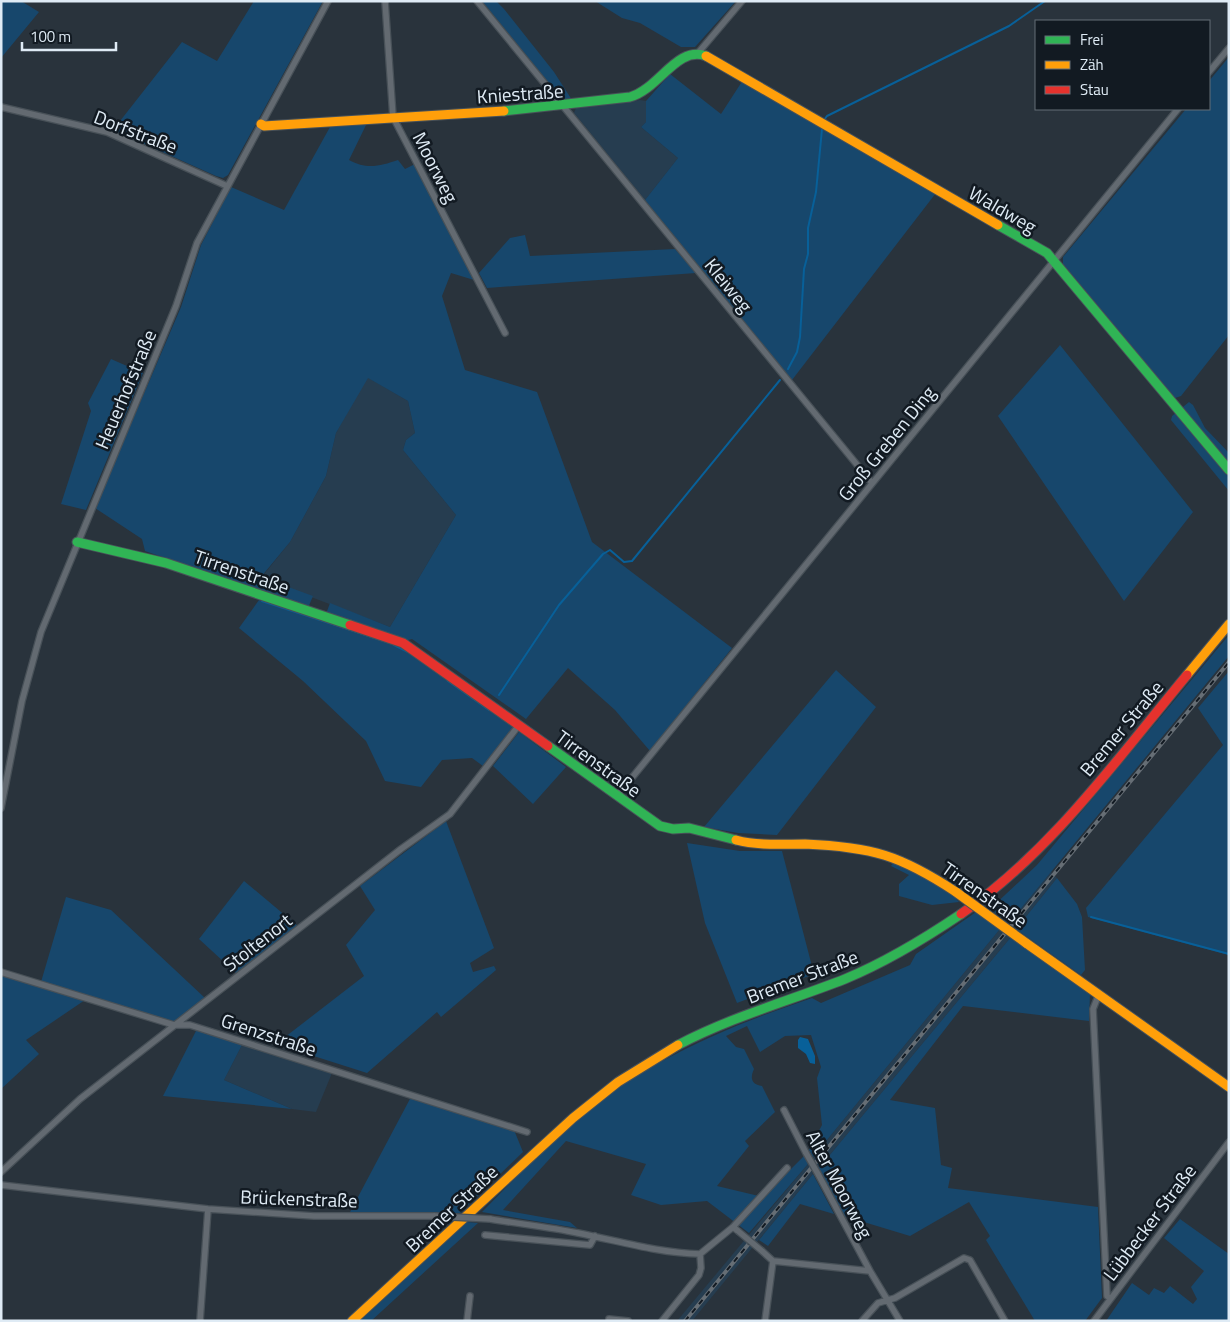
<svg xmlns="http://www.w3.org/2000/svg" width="1230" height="1322" font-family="'Titillium Web',sans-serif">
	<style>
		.built { fill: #263d50 }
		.green { fill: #17476c }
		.water { fill: #086099 }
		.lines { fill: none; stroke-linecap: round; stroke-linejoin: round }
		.stream { stroke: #086099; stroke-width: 2 }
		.street-casing { stroke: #485158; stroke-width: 8 }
		.fast-casing { stroke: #485158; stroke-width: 11 }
		.slow-casing { stroke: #485158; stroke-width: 11 }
		.jam-casing { stroke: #485158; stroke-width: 11 }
		.street { stroke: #636a71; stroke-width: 5.5 }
		.fast { stroke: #30b455; stroke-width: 9 }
		.slow { stroke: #ff9f0a; stroke-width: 9 }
		.jam { stroke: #e5322d; stroke-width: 9 }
		.rail-casing { stroke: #666e75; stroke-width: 4 }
		.rail { stroke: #121a22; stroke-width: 2; stroke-dasharray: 5.5; stroke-linecap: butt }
		.street-bridge-casing { stroke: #485158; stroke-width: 8; stroke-linecap: butt }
		.slow-bridge-casing { stroke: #485158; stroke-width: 11; stroke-linecap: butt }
		.street-bridge { stroke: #636a71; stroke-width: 5.5 }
		.slow-bridge { stroke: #ff9f0a; stroke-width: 9 }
		.labels { text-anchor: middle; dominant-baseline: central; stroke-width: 5; stroke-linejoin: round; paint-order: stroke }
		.street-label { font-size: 19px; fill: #dfebf5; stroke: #121a22 }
	</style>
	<rect width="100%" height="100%" fill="#29333c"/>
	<!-- built -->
	<path class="built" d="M640,100L646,101V122L641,127L678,158L645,200L574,113L576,108Z
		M367,377L408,401L415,433L406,440L403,450L456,515L390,627L261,578L290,542L326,476L336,433Z
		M1051,872L1057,878L1016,929L1009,923Z
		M1000,929L1011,937L819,1168L813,1157Z
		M243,1043L332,1073L316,1112L292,1109L224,1080Z
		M808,1164L813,1174L692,1321H677Z"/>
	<!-- green -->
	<path class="green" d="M1,1H21L39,12L1,58Z
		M254,1H323L228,175L223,178L216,176L113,130L182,42L217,61Z
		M482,1H496L504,9L554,72L572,100L562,99Z
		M595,1H736L695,47H681L640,23L622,18Z
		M1229,57V335L1181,396L1175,398L1063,264V257L1186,109H1209V81Z
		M670,74L721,114L743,80L936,193L792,380L645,200L678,158L641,127L646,122V101Z
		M367,123L349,160C367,170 380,166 398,160L405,169L415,164L474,280L451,273L442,296L465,370L537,392L592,542L732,648L650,751L615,710L568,668L526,719L412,639L405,641L326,614L330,603L390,627L456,515L403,450L406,440L415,433L408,401L368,378L336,433L326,476L290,542L261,577L313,596L308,608L145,551L142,539L95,508L181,307L201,245L231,187L284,210L330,127Z
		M525,235L530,256L675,249L696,273L487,288L479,273L510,238Z
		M1060,345L1193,512L1124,601L998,416Z
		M111,359L143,373L86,510L61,504L91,411L88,403Z
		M1189,402L1193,405L1205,428L1229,453V491L1171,420L1172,416Z
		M259,600L402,645L515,725L483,766L472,758L442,760L421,787L385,781L366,741L303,681L239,628Z
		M1229,635V656L1009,923L990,909L1037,865Z
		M836,670L876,707L777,835L738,833L704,827Z
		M1229,671V955L1088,917L1086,908L1223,745L1198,708Z
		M519,732L566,767L533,804L493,766Z
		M446,821L494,948L470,963L473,972L494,966L496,970L441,1017L437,1012L367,1073L276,1044L364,976L346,945L375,910L360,886Z
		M687,843L740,851H782L814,974L737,1003L705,923Z
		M894,862C916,872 943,883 959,902L932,905L899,896V884L909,875L891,866Z
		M1057,878L1077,904L1082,917L1085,970L1081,975L1016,929Z
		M244,881L299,927L237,974L199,939Z
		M66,897L111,910L205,998L173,1023L41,982Z
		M976,912L1000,929L813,1157L809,1150L822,1125L817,1078L821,1067L811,1035L785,1036L760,1052L747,1026L726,1036L736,1047L744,1049L754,1069C750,1078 751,1084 762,1086L775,1112L745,1141L749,1146L717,1186L763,1197L804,1156L808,1164L749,1233L707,1201L661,1205L631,1195L646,1164L566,1141L503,1210L570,1222L577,1228L482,1212C511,1183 540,1152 571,1124C641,1063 726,1027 812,998L821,1003L910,965L916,954Z
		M1011,937L1090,994L1089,1021L963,1006L890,1100L935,1108L941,1165L952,1168L948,1188L1098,1207L1102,1298L1085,1321H1035L986,1240L990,1236L969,1202L910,1236L844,1216L819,1168Z
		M1,975L85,1000L26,1040L39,1054L1,1089Z
		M197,1029L243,1043L224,1080L292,1109L163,1096Z
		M411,1097L514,1130L523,1152L460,1213L350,1212Z
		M813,1174L834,1214L800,1204L768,1246L759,1240Z
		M1180,1219L1229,1254V1321H1106L1132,1283L1149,1295L1154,1288L1164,1293L1170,1286L1193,1304L1197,1299L1191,1287L1204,1271L1164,1238Z
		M467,1222L478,1223L371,1321H360Z"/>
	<!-- water -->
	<path class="water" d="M800,1037L808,1039L815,1056V1064L810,1063L806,1054L798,1048V1040Z"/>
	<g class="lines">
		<!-- stream -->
		<path class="stream" d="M824,120L827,116L1009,26L1045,1
			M788,369L797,352L800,337L804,269L808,254V228L816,192L822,129
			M262,601L390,643
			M394,645L408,652
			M448,681L489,710
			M499,695L559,605L603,554L610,550L624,562L632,561L780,380
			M1091,917L1229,954"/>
		<!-- street casing -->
		<g class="street-casing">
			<path id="street" d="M385,1L393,117L505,333
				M477,1L872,483
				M698,53L742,1
				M1209,72L1229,48
				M1,107L107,132L227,186
				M617,796L1178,109
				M1,808L22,701L41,632L176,306L197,243L328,1
				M1,972L174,1025H190L527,1132
				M1099,994L1093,1009L1107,1296L1110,1298
				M784,1110L806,1153
				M1,1172L80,1099L401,849L450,814L519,725
				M818,1174L870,1271
				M1,1185L208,1209L314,1216H435
				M490,1219C520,1224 549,1227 578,1233C619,1241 658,1253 700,1254L733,1227L738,1231
				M733,1227L787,1168
				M485,1235L590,1245L595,1236
				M762,1251L773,1261L870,1271L900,1321
				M200,1321L208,1209
				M467,1321L470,1296
				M609,1321V1319L628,1321
				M662,1321L699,1275L701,1268L700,1254
				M765,1321L773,1261
				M862,1321L878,1303L895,1298L964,1258L970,1260L1005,1321
				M1094,1321L1229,1142"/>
		</g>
		<!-- fast casing -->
		<g class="fast-casing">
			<path id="fast" d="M504,111L630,97C659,89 677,45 706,56
				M998,225L1047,253L1229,470
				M77,542L166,563L350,625
				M548,746L660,826L673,829L689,828L736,840
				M678,1045C731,1017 789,1001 845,979C886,962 924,939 961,914"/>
		</g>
		<!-- slow casing -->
		<g class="slow-casing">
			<path id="slow" d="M706,56L998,225
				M261,124L264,126L504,111
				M1187,675L1229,624
				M736,840C758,846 783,844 805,844C872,847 900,855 956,892
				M1026,943L1229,1087
				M352,1321L573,1118L618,1082L678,1045"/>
		</g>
		<!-- jam casing -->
		<g class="jam-casing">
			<path id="jam" d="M350,625L403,643L548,746
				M961,914C1052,851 1117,759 1187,675"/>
		</g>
		<!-- street -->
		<use href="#street" class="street"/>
		<!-- fast -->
		<use href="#fast" class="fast"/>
		<!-- slow -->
		<use href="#slow" class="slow"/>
		<!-- jam -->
		<use href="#jam" class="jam"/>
		<!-- rail casing -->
		<g class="rail-casing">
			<path id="rail" d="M685,1321L1229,662"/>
		</g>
		<!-- rail -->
		<use href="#rail" class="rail"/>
		<!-- street-bridge casing -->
		<g class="street-bridge-casing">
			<path id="street-bridge" d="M806,1153L818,1174
				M435,1216L490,1219
				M738,1231L762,1251"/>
		</g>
		<!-- slow-bridge casing -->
		<g class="slow-bridge-casing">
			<path id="slow-bridge" d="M956,892L1026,943"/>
		</g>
		<!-- street-bridge -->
		<use href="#street-bridge" class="street-bridge"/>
		<!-- slow-bridge -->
		<use href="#slow-bridge" class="slow-bridge"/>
	</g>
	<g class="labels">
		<!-- street labels -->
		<g class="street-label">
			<text transform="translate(520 93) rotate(-4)">Kniestraße</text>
			<text transform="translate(136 131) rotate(21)">Dorfstraße</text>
			<text transform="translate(436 167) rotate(63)">Moorweg</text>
			<text transform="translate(1003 209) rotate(30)">Waldweg</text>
			<text transform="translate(729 285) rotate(51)">Kleiweg</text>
			<text transform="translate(125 389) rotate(-67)">Heuerhofstraße</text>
			<text transform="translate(886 443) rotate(-51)">Groß Greben Ding</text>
			<text transform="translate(242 571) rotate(19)">Tirrenstraße</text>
			<text transform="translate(1121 728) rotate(-50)">Bremer Straße</text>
			<text transform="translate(599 763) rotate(36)">Tirrenstraße</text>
			<text transform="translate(985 894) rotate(35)">Tirrenstraße</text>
			<text transform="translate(257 942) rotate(-38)">Stoltenort</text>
			<text transform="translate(802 976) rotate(-21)">Bremer Straße</text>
			<text transform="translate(269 1034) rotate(18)">Grenzstraße</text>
			<text transform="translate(840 1184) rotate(62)">Alter Moorweg</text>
			<text transform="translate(299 1198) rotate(2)">Brückenstraße</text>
			<text transform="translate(451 1208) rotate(-43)">Bremer Straße</text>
			<text transform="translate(1149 1222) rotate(-53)">Lübbecker Straße</text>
		</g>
	</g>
	<!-- border -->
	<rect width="1230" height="1322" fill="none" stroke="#dfebf5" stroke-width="5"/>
	<!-- legend -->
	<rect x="1035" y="20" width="175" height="90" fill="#121a22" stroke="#646e76"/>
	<rect x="1045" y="36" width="25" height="8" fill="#30b455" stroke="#646e76"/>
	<text x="1080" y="45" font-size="15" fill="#dfebf5">Frei</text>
	<rect x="1045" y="61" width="25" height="8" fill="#ff9f0a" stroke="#646e76"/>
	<text x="1080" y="70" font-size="15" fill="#dfebf5">Zäh</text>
	<rect x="1045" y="86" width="25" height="8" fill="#e5322d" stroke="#646e76"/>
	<text x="1080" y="95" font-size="15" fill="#dfebf5">Stau</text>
	<!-- scale -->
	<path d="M22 42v8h94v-8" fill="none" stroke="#dfebf5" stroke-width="2.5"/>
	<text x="30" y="42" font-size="15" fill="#dfebf5" stroke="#121a22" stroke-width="4" paint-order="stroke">100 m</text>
</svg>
